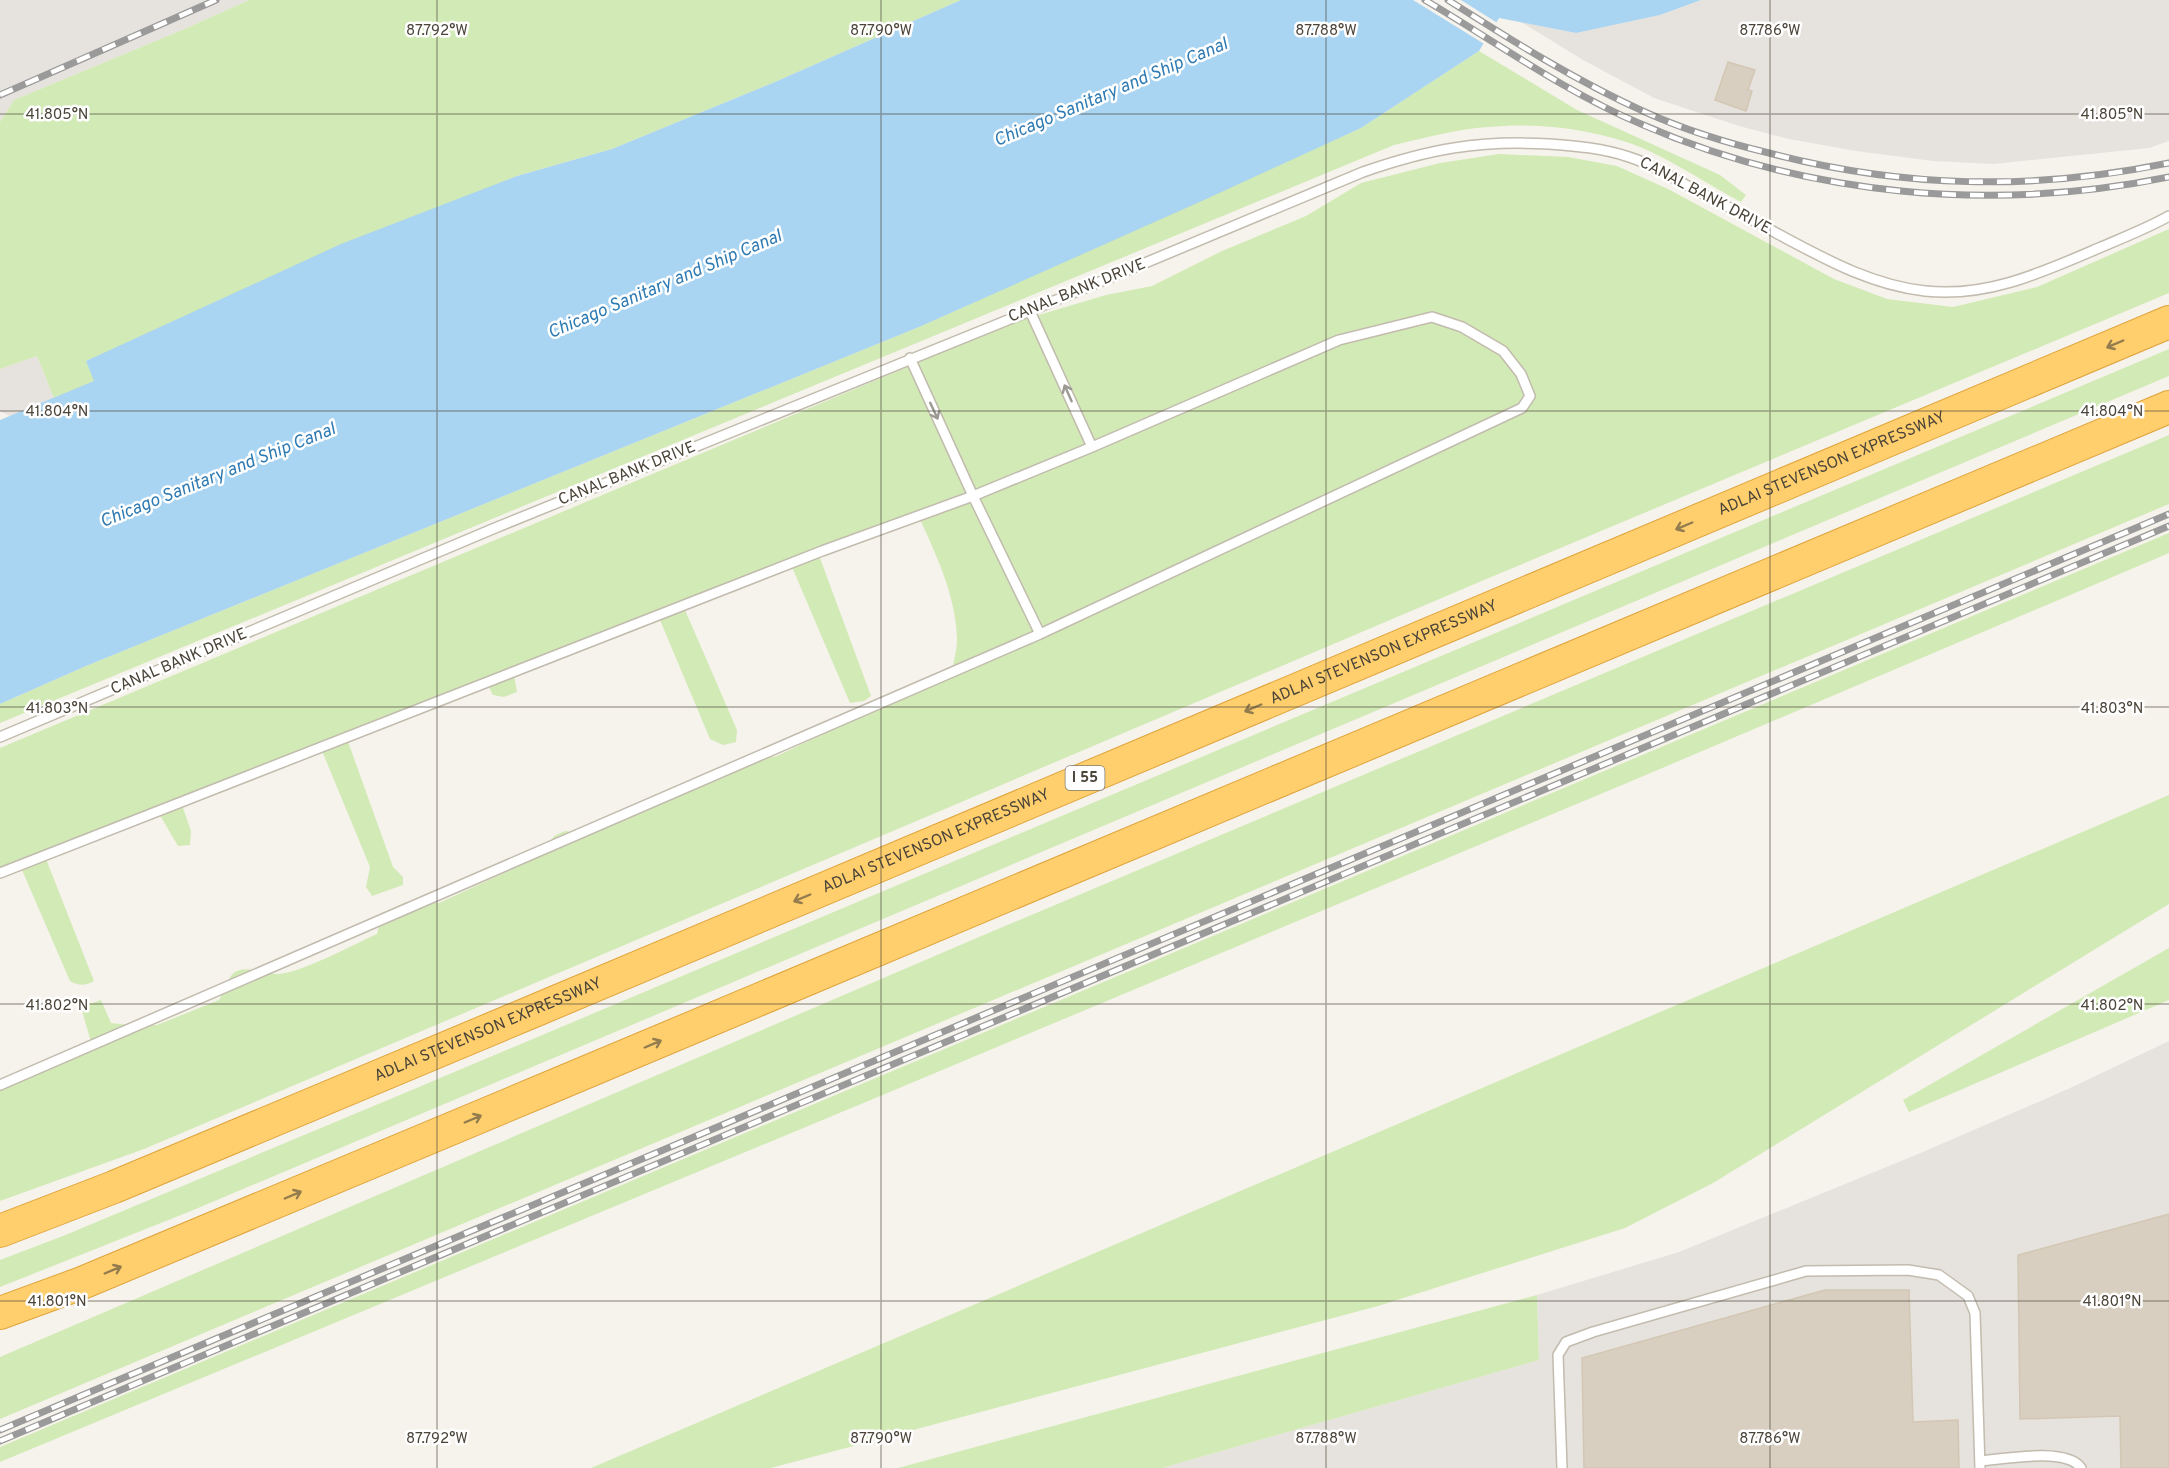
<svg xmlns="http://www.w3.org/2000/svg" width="2169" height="1468" font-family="Overpass,sans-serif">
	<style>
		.industrial { fill: #e6e2dd }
		.green { fill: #d2eab5 }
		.water { fill: #a9d4f2 }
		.pier { fill: #f6f3ec }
		.building { fill: #d8cfc1; stroke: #d3c7b4; stroke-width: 1.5 }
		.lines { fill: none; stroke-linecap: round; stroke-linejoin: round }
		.service-casing { stroke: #c2bbae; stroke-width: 12 }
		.motorway-casing { stroke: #e0a43c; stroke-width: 34 }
		.service { stroke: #fff; stroke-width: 9 }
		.motorway { stroke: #ffcf6e; stroke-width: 32 }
		.rail-casing { stroke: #9a9a9a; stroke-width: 7 }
		.rail { stroke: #fff; stroke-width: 4.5; stroke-dasharray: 14; stroke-linecap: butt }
		.oneway { stroke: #937c4e }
		.oneway2 { stroke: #9c9892 }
		.ticks { fill: none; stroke: #4b4439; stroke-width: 1.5; stroke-opacity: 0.45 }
		.labels { text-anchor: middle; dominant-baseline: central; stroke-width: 5; stroke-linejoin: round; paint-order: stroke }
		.shield { fill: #fff; stroke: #817c74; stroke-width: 1.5 }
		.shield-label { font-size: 15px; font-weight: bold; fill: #4b4439 }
		.street-label { font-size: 16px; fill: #4b4439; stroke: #fff }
		.water-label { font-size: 18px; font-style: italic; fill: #2e7ab2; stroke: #fff }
		.ticks-label { font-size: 15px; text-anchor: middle; fill: #4b4439; stroke: #fff; stroke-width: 5; stroke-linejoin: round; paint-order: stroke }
	</style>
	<rect width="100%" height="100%" fill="#f6f3ec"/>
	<!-- industrial -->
	<path class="industrial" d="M0,0H249L187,28L14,100L0,122Z
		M1701,0H2169V141L2149,148L1994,164L1933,161L1856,151L1789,139L1739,126L1654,98L1583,60L1521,22L1576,33L1660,15Z
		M37,356L54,398L10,416L0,411V369Z
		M2169,1041V1468H1162L1539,1360L1537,1295L1679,1252L1923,1152L2068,1089Z"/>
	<!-- green -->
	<path class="green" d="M249,0H961L775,82L612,149L517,176L86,361L95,381L54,398L37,356L0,369V122L14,100L187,28Z
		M1479,51L1577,110L1720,175L1746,195L1741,202C1709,185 1678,164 1645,149C1597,129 1539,122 1488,127C1456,129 1425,138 1394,145L0,723V704L86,666L919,327L1361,128Z
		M1499,154L1568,157L1617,166L1670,190L1834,279L1887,299L1953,307L2037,287L2169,229V293L1477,583L144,1149L0,1201V1089L93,1049L81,1007L101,1000L111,1023L131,1025H157L219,1000C224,992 228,976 235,972C248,965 263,974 277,974C302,973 352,945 377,934L382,913L406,902L439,903L541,856L554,836L565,831L586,834L725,777C737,747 754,761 777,756L852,720L951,676C953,664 957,651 957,639C956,595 935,552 917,513L817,550L871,696L864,701L850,703L789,560L682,603L737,730L736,742L723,745L710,739L657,613L513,670L517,692L504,697L493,695L484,678L346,736L393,867L403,877V885L372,896L366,887L370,867L320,746L181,802L191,831L190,845L178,846L158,812L46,859L94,981C85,986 79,986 70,981L22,870L0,878V748L1012,323L1106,295L1152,286L1222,251L1306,216L1361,183L1440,163Z
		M2169,349V376L191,1211L0,1287V1260L63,1236L407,1092Z
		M2169,435V504L0,1419V1357L979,937Z
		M2169,533V553L1634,780L873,1099L0,1462V1447Z
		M2169,795V904L1713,1183L1625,1228L1378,1306L771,1468H591Z
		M2169,948V1000L1909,1112L1903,1100Z
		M1537,1295L1539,1360L1162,1468H898Z"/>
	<!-- water -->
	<path class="water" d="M961,0H1701L1660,15L1576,33L1499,18L1479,51L1361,128L1204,200L919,327L86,666L0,704V420L94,381L86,361L341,244L517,176L612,149L775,82Z"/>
	<!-- pier -->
	<path class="pier" d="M1413,0H1461L1499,24L1486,45Z"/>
	<!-- building -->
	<path class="building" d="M1728,62L1755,70L1748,90L1752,91L1746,111L1715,100Z
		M2169,1214V1468H2121L2120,1416L2020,1419L2018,1255Z
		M1825,1290H1909L1913,1422L1958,1420L1959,1468H1584L1582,1358Z"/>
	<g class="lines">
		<!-- service casing -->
		<g class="service-casing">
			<path id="service" d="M1030,311L1092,447
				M910,358L973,496L1040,634
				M0,737L495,528L1030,311L1363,172C1429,149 1478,140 1549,144C1576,146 1603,148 1629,157C1649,163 1668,175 1686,185C1717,201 1748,217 1778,234C1825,259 1871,285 1925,291C1987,298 2043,272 2099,248C2122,238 2146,229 2169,216
				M0,873L822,551L973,496L1092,447L1339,340L1432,317L1462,327L1503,351L1521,374L1530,396L1522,408L1040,634L0,1085
				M1980,1461C2003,1459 2067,1447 2081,1468
				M1562,1468L1558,1355L1566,1342L1593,1332L1806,1271L1908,1270L1939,1275L1968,1296L1975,1313L1980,1468"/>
		</g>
		<!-- motorway casing -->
		<g class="motorway-casing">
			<g id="motorway">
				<path id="s1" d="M0,1231L114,1187L534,1011L2169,322"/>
				<path d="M0,1313L82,1283L546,1089L2169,407"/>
			</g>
		</g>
		<!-- service -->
		<use href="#service" class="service"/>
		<!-- motorway -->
		<use href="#motorway" class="motorway"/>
		<!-- rail casing -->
		<g class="rail-casing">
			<path id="rail" d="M1425,0C1496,42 1565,92 1641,124C1806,196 1993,213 2169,177
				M1448,0C1511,40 1576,81 1645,112C1685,130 1727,143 1769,153C1903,188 2033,191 2169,163
				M0,95L216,0
				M0,1430L2169,514
				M0,1441L2169,526"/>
		</g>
		<!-- rail -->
		<use href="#rail" class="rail"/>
	</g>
	<!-- one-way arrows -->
	<defs><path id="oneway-shaft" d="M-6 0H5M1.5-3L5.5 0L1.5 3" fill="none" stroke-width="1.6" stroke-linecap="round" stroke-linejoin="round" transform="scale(1.5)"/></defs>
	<g class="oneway">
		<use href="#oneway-shaft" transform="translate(2115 344) rotate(157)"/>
		<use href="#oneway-shaft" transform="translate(1684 526) rotate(157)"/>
		<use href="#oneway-shaft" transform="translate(1253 708) rotate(157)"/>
		<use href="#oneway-shaft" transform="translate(802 898) rotate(157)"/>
		<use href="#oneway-shaft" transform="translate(653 1044) rotate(-23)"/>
		<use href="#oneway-shaft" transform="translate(473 1119) rotate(-23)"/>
		<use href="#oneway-shaft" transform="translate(293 1195) rotate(-23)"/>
		<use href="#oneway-shaft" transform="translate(113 1270) rotate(-23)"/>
	</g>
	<g class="oneway2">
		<use href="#oneway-shaft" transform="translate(1068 393) rotate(-114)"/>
		<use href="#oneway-shaft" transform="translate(934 411) rotate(65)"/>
	</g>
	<!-- ticks -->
	<path class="ticks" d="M437,0V1468M881,0V1468M1326,0V1468M1770,0V1468M0,114H2169M0,411H2169M0,707H2169M0,1004H2169M0,1301H2169"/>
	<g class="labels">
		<!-- shield labels -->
		<rect class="shield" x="1065.5" y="766" width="39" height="24" rx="4.5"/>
		<g class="shield-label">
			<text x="1085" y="778">I 55</text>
		</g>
		<!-- street labels -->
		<g class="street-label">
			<text transform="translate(1705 196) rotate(28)">CANAL BANK DRIVE</text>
			<text transform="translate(1077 291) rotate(-22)">CANAL BANK DRIVE</text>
			<text stroke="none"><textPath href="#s1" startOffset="1986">ADLAI STEVENSON EXPRESSWAY</textPath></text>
			<text transform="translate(627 474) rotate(-22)">CANAL BANK DRIVE</text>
			<text stroke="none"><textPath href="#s1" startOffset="1500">ADLAI STEVENSON EXPRESSWAY</textPath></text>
			<text transform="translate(179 662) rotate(-23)">CANAL BANK DRIVE</text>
			<text stroke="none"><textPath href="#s1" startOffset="1014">ADLAI STEVENSON EXPRESSWAY</textPath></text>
			<text stroke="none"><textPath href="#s1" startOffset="528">ADLAI STEVENSON EXPRESSWAY</textPath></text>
		</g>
		<!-- water labels -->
		<g class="water-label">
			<text transform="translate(1111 93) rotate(-23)">Chicago Sanitary and Ship Canal</text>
			<text transform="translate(665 285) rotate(-23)">Chicago Sanitary and Ship Canal</text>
			<text transform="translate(218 476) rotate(-22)">Chicago Sanitary and Ship Canal</text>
		</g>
	</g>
	<g class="ticks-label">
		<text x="437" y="35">87.792°W</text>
		<text x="881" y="35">87.790°W</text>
		<text x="1326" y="35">87.788°W</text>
		<text x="1770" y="35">87.786°W</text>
		<text x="57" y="119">41.805°N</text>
		<text x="2112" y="119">41.805°N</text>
		<text x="57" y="416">41.804°N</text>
		<text x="2112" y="416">41.804°N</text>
		<text x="57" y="713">41.803°N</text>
		<text x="2112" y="713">41.803°N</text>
		<text x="57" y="1010">41.802°N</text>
		<text x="2112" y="1010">41.802°N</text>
		<text x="57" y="1306">41.801°N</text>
		<text x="2112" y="1306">41.801°N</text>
		<text x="437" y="1443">87.792°W</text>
		<text x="881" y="1443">87.790°W</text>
		<text x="1326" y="1443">87.788°W</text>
		<text x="1770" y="1443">87.786°W</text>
	</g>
</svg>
